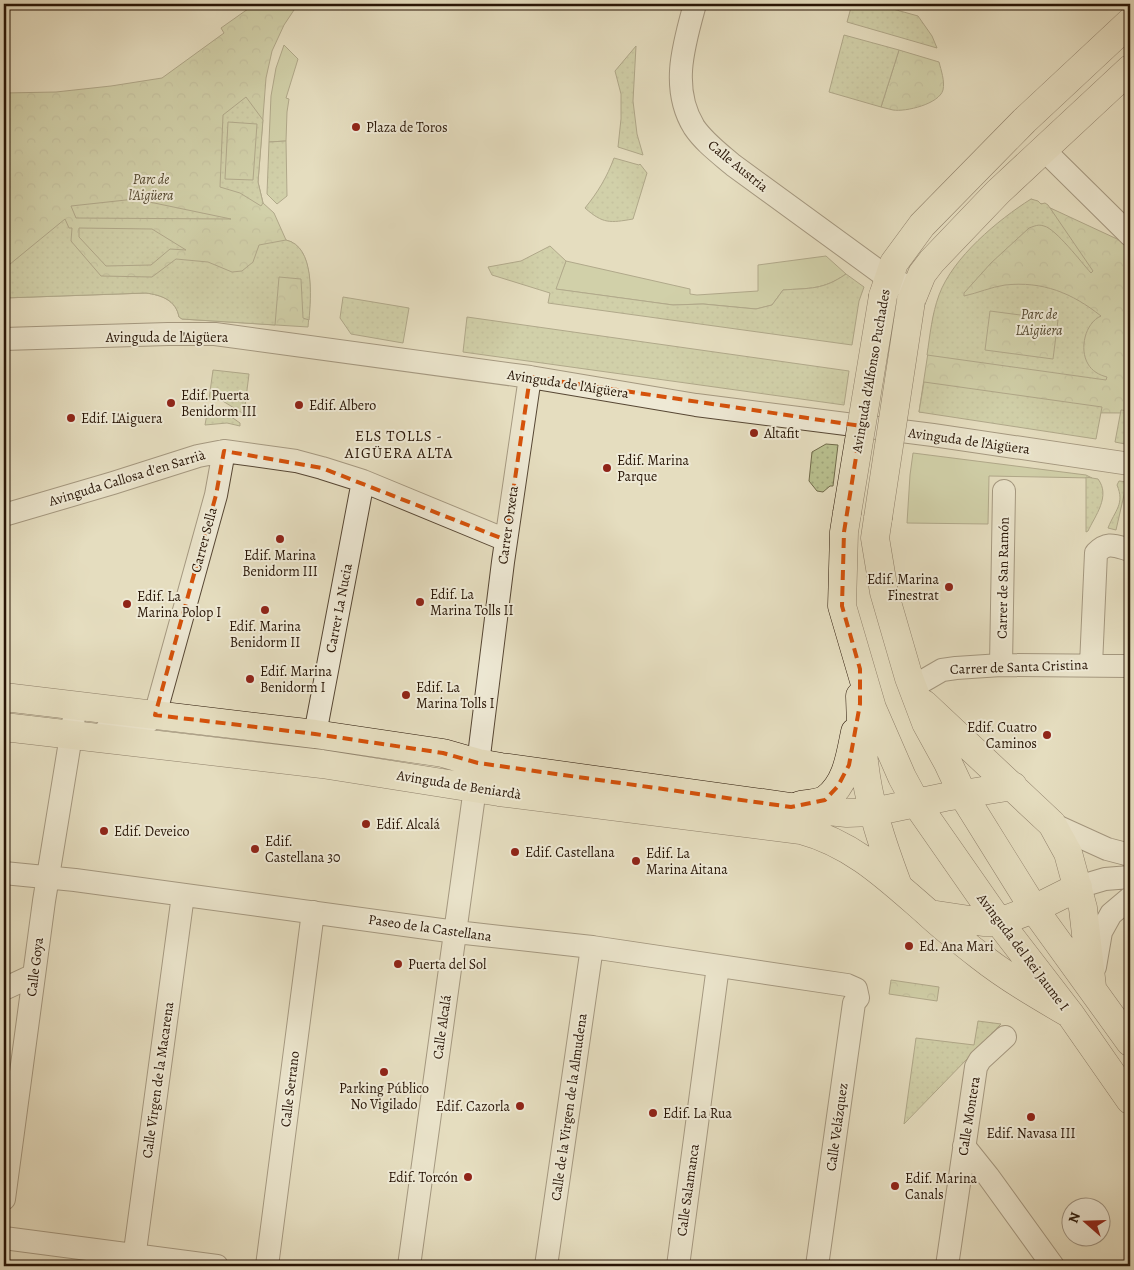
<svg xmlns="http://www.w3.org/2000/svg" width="1134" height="1270" font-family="Alegreya,serif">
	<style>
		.grass { fill: #b9c08f; stroke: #706a4a }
		.forest { fill: url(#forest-crowns); stroke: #706a4a }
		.garden { fill: url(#garden-dots); stroke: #706a4a; fill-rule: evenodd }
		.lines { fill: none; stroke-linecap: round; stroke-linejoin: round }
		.minor-casing { stroke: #574734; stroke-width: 24 }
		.major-casing { stroke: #281506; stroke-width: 29 }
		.minor { stroke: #eee9d5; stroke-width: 22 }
		.major { stroke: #e5ddbf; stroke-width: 28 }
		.major-bridge-casing { stroke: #281506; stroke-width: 29; stroke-linecap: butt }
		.major-bridge { stroke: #e5ddbf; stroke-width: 28 }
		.marked { fill: none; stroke: #d5520b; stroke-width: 4; stroke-dasharray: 10 6; stroke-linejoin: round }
		.poi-dot { fill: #8f2418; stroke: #eee9d5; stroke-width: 2 }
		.labels { text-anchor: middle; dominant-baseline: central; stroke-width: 4; stroke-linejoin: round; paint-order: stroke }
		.poi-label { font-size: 14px; fill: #281506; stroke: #eee9d5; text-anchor: start }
		.street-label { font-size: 14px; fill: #281506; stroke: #eee9d5 }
		.park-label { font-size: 14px; font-style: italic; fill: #54482f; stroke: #eee9d5 }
		.neighbourhood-label { font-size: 15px; letter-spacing: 1px; fill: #281506; stroke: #eee9d5 }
	</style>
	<defs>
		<pattern id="forest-crowns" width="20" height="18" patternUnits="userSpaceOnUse" patternTransform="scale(1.25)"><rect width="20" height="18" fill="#b9c08f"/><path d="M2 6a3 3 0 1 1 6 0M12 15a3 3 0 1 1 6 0" fill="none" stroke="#9fa47a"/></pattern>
		<pattern id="garden-dots" width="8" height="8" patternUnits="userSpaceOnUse" patternTransform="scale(1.25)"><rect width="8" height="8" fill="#b9c08f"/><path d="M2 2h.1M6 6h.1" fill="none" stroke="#9fa47a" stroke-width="1.8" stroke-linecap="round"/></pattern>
	</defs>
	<rect width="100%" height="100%" fill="#e5ddbf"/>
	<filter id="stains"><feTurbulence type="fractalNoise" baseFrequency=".004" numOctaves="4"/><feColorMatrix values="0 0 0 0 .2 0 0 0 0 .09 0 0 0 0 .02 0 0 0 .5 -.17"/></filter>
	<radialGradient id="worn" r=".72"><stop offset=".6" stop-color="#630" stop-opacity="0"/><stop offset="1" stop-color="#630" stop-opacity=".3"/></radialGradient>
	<!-- grass -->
	<path class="grass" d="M284,45L298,59L286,98L289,99L287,112L286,141L269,142L271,96L276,68Z
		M826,256L846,274C823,290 810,288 783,290L772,305L756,309L703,304L673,305L555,289L566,261L690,289V294L697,295L758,291V265Z
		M913,453L1086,475L1092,478L989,476L988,524L907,523L910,475Z"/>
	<!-- forest -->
	<path class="forest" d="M255,4H298L284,25L272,51L266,78L258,182L263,203L274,213L286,240C317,248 310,303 308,327L182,319L179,317C176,300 161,295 146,293L4,298V93L56,92L111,86L162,78L224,33L221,28Z
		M899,50L939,62C941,70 945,81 943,90C939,104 906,112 893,110C889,109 885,108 881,107Z
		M1031,199L1130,245V413L919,412L934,313Z
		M891,980L939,987L937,1001L889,994Z"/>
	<!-- garden -->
	<path class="garden" d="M852,4H875L918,16L932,36L937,48L847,22Z
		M844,35L899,50L881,107L829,92Z
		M636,46L633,101L637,134L643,155L618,147L621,119V94L615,71Z
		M246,97L263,120L258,182L263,203L261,206L240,193L220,187L223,115ZM228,122L257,124L253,180L225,179Z
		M286,141L287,196L277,204L267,194L269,142Z
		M614,158L639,165L640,164L647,173L633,219C610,223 603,224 585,208C598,192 607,177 614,158Z
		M135,199L231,219L76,218L71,206Z
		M1031,199L1038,201L1041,204L1045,203L1048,205L1093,271L1091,273C1081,262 1056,229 1044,226C1038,224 1035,226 1029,228L991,263L964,293V296C978,293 991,287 1005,285C1043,281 1072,293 1101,316C1085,323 1079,349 1088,364C1092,371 1099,375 1107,377L1106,380L927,355C930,335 932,314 939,295C953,257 998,220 1031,199ZM990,311L1058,320L1053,359L985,350Z
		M65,219L69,228H72L71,241L101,276L152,277L176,259L208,262L232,272L242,271L253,262L259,245L286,240C315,246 311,297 309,320L303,318L301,279L279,277L275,325L182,319L179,317C176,300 161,295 146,293L4,298V269Z
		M79,228L152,229L186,250L170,249L151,265L106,266L79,237Z
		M550,246L566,261L556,289L673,305L703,304L756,309L772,305L783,290C810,288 823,290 846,274L864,287L859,301L852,345L548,303L550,293L492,275L488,267L521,261Z
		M343,297L409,308L403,343L351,334L340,318Z
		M467,317L849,371L844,405L463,352Z
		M213,370L249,374L244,414L221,400L209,399Z
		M924,382L1102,407L1096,439L919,412Z
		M208,408L220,409L240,423V426L227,423L205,425Z
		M1121,410L1130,411V445L1115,442Z
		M826,444L838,445L833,486H830L823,492L817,491L809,481L812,452Z
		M1086,477L1098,479C1111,496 1095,516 1088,531L1086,532Z
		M1119,481L1127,482L1116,530L1108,528C1115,510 1125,504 1117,485Z
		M978,1021L1001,1024L904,1124L916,1038L974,1045Z"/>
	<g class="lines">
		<!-- minor casing -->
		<g class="minor-casing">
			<path id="minor" d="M695,4C684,44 670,88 694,127C704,142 719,153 733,165L888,278L905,285
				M1045,151L1130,235
				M4,339L168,334H215L530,377L696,405L933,435L1130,464
				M4,515L113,483L198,456L224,451L296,461L322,468L363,481L506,540
				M1001,665L1004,491
				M1091,665L1096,553C1108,541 1115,546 1130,550
				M913,689L923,681L942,670L956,668L1001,665L1130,666
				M107,729C129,731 139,733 155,715L216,495L224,451
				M315,734L363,481
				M1052,824L1107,849L1130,855
				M4,873L75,880L456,932L592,947L847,985L856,989L858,998L854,1003L817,1266
				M1078,887L1105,879L1130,877
				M1095,967L1101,932L1111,914L1130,898
				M4,989L34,975
				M964,1146L988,1176L1053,1266
				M4,1199L44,901L76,705
				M4,1238L217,1266
				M133,1266L183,895
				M267,1266L313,912
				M409,1266L475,788L503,562L530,377
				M546,1266L592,947
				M678,1266L718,966
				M947,1266L976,1067L980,1060L1005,1037"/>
		</g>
		<!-- major casing -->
		<g class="major-casing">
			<path id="major" d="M883,296L894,263L922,225L1024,121L1130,22
				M911,301L922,274L932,261L998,192L1130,69
				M847,513L844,532L842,606L872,708L902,777L916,803L999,922L1070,1014L1130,1100
				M878,518L875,538L884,592L909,678L926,723L948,763L963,795L1034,909L1130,1042
				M860,696C861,735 863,775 874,813C880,838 889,862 898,886
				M4,697L315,734L443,753L478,763L501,767L791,807L847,813L873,812L945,797L1013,786
				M924,704L1052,824L1068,853L1083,908L1092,987
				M4,727L322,764L499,792L801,830C853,844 887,877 927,912C944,928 962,942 980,956C1008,978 1039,996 1070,1014
				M800,805C807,804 820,803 826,799C847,783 850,756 855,732
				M930,914L983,922H999L1034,909L1078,887"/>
		</g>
		<!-- minor -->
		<use href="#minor" class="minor"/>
		<!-- major -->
		<use href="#major" class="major"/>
		<!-- major-bridge casing -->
		<g class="major-bridge-casing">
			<path id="major-bridge" d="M847,513L883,296
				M878,518L911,301"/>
		</g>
		<!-- major-bridge -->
		<use href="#major-bridge" class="major-bridge"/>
	</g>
	<!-- marked area -->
	<path d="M0 0H1134V1270H0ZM530,377L861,426L844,532L842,606L860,669V704L849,765L838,786L825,800L791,807L478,763L443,753L315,734L155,715L216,495L224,451L322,468L506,540Z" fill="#e5ddbf" fill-opacity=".55" fill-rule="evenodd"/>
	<path class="marked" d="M530,377L861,426L844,532L842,606L860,669V704L849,765L838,786L825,800L791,807L478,763L443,753L315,734L155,715L216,495L224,451L322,468L506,540Z"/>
	<!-- markers -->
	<g class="poi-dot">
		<circle cx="356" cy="127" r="5"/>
		<circle cx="171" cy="403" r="5"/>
		<circle cx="299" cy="405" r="5"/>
		<circle cx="71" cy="418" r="5"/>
		<circle cx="754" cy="433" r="5"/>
		<circle cx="607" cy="468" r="5"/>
		<circle cx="280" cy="539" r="5"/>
		<circle cx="949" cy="587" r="5"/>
		<circle cx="420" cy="602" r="5"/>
		<circle cx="127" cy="604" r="5"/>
		<circle cx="265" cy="610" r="5"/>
		<circle cx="250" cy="679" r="5"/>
		<circle cx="406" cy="695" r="5"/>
		<circle cx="1047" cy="735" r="5"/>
		<circle cx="366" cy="824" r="5"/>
		<circle cx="104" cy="831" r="5"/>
		<circle cx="255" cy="849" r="5"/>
		<circle cx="515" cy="852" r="5"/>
		<circle cx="636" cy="861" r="5"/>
		<circle cx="909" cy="946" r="5"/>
		<circle cx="398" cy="964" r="5"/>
		<circle cx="384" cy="1072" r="5"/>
		<circle cx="520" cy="1106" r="5"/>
		<circle cx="653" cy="1113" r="5"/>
		<circle cx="1031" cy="1117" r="5"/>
		<circle cx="468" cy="1177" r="5"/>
		<circle cx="895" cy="1186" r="5"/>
	</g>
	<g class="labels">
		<!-- poi labels -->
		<g class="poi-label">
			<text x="366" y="127">Plaza de Toros</text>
			<text x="181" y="395">Edif. Puerta<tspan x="181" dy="16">Benidorm III</tspan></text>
			<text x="309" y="405">Edif. Albero</text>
			<text x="81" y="418">Edif. L'Aiguera</text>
			<text x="764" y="433">Altafit</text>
			<text x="617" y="460">Edif. Marina<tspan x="617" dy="16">Parque</tspan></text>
			<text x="280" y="555" text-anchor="middle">Edif. Marina<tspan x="280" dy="16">Benidorm III</tspan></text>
			<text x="939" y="579" text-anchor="end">Edif. Marina<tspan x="939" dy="16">Finestrat</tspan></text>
			<text x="430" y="594">Edif. La<tspan x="430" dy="16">Marina Tolls II</tspan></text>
			<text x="137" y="596">Edif. La<tspan x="137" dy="16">Marina Polop I</tspan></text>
			<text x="265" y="626" text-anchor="middle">Edif. Marina<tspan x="265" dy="16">Benidorm II</tspan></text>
			<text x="260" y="671">Edif. Marina<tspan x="260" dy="16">Benidorm I</tspan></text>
			<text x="416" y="687">Edif. La<tspan x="416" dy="16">Marina Tolls I</tspan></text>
			<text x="1037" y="727" text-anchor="end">Edif. Cuatro<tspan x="1037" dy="16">Caminos</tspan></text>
			<text x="376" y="824">Edif. Alcalá</text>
			<text x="114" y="831">Edif. Deveico</text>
			<text x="265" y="841">Edif.<tspan x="265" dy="16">Castellana 30</tspan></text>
			<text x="525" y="852">Edif. Castellana</text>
			<text x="646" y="853">Edif. La<tspan x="646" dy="16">Marina Aitana</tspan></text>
			<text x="919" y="946">Ed. Ana Mari</text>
			<text x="408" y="964">Puerta del Sol</text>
			<text x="384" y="1088" text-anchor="middle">Parking Público<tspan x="384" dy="16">No Vigilado</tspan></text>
			<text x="510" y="1106" text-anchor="end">Edif. Cazorla</text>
			<text x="663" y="1113">Edif. La Rua</text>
			<text x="1031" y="1133" text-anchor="middle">Edif. Navasa III</text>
			<text x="458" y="1177" text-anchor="end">Edif. Torcón</text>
			<text x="905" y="1178">Edif. Marina<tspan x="905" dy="16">Canals</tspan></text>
		</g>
		<!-- street labels -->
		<g class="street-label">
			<text transform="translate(738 166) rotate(39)">Calle Austria</text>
			<text x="167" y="337">Avinguda de l'Aigüera</text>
			<text transform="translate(871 371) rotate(-80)">Avinguda d'Alfonso Puchades</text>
			<text transform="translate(568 384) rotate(9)">Avinguda de l'Aigüera</text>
			<text transform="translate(969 441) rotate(8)">Avinguda de l'Aigüera</text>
			<text transform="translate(127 478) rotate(-17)">Avinguda Callosa d'en Sarrià</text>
			<text transform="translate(508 525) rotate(-82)">Carrer Orxeta</text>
			<text transform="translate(204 540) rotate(-75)">Carrer Sella</text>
			<text transform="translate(1003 578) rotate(-89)">Carrer de San Ramón</text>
			<text transform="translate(339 608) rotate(-79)">Carrer La Nucia</text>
			<text transform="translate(1019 667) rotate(-2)">Carrer de Santa Cristina</text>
			<text transform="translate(459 785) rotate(9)">Avinguda de Beniardà</text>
			<text transform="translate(430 928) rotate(8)">Paseo de la Castellana</text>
			<text transform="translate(1023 952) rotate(53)">Avinguda del Rei Jaume I</text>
			<text transform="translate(35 967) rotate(-83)">Calle Goya</text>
			<text transform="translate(442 1027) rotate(-82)">Calle Alcalá</text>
			<text transform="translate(158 1080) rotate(-82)">Calle Virgen de la Macarena</text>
			<text transform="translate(290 1089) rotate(-83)">Calle Serrano</text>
			<text transform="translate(569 1107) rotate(-82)">Calle de la Virgen de la Almudena</text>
			<text transform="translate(969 1116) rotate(-81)">Calle Montera</text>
			<text transform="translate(837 1127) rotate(-82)">Calle Velázquez</text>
			<text transform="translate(688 1190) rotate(-82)">Calle Salamanca</text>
		</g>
		<!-- park labels -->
		<g class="park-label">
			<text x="151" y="179">Parc de<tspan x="151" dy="16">l'Aigüera</tspan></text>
			<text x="1039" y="314">Parc de<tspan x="1039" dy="16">L'Aigüera</tspan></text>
		</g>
		<!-- neighbourhood labels -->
		<g class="neighbourhood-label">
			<text x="399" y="436">ELS TOLLS -<tspan x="399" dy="17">AIGÜERA ALTA</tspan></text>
		</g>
	</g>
	<!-- margin -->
	<rect width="1134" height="1270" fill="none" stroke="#e5ddbf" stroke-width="20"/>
	<rect x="5" y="5" width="1124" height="1260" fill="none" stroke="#281506" stroke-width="2.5"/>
	<rect x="10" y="10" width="1114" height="1250" fill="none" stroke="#281506"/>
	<!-- north arrow -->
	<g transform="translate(1086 1222) rotate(290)"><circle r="24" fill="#eee9d5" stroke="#9f9482"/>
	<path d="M0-4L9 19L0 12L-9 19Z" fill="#8f2418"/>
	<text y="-8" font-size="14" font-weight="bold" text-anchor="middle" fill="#281506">N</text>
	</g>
	<rect width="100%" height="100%" filter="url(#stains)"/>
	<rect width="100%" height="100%" fill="url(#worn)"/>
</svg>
